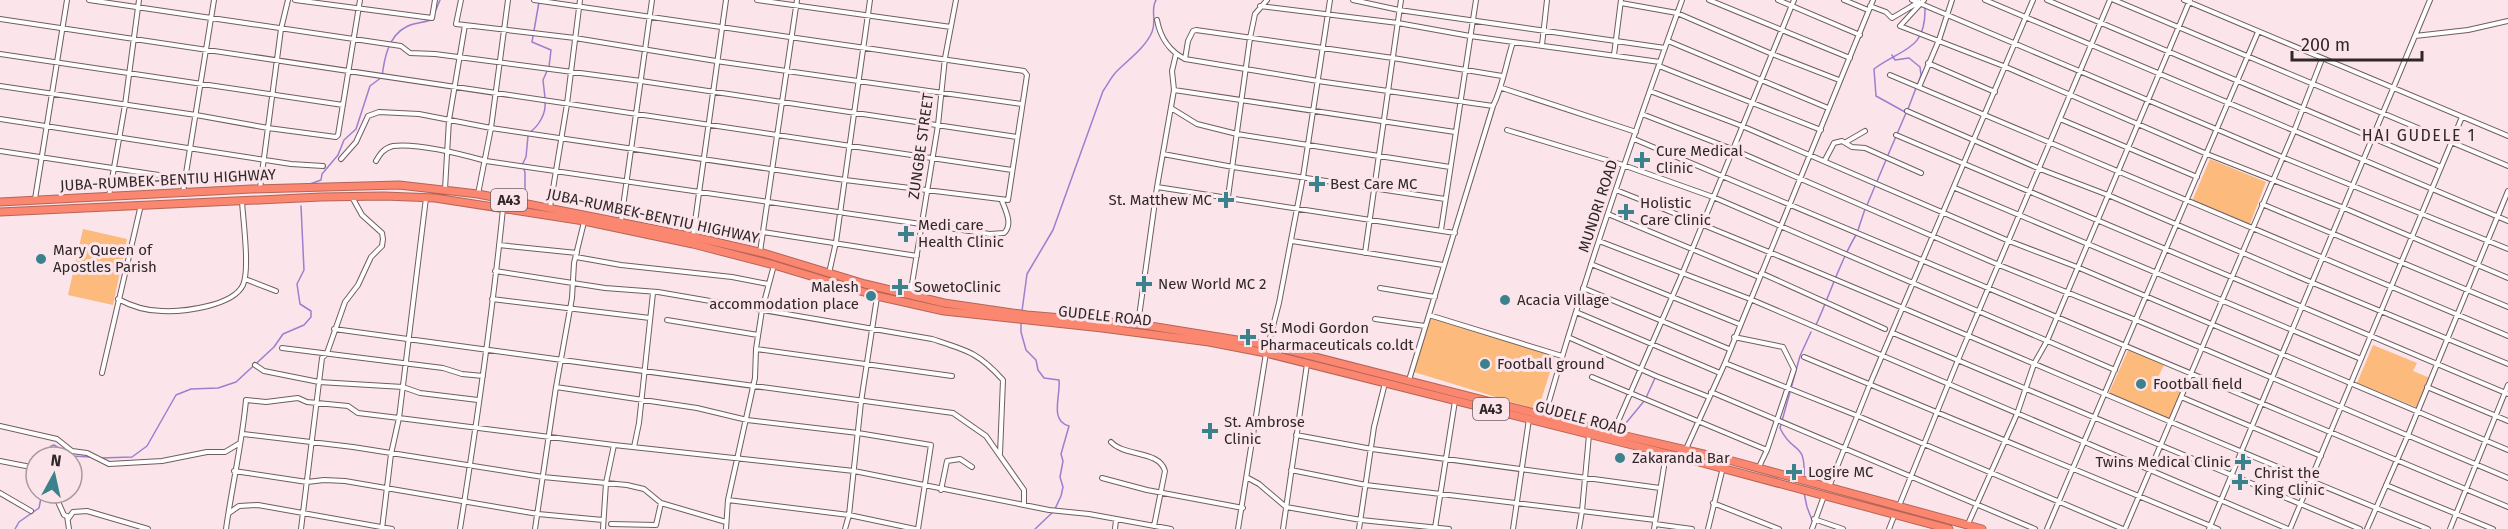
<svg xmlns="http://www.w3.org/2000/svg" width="2508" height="529" font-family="'Fira Sans',sans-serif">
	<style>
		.green { fill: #fcba7d }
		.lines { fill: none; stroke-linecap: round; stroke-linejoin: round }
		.stream { stroke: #9c7fce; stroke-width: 1.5 }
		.street-casing { stroke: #6f5d61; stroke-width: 6 }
		.highway-casing { stroke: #b46557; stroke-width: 9 }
		.street { stroke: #fff; stroke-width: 4 }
		.highway { stroke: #fb8770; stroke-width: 7 }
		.poi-dot { fill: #3b828c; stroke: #fbe5ea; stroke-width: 2 }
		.labels { text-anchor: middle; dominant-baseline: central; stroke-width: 6; stroke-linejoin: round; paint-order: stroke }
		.shield { fill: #fbe5ea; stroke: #6c6063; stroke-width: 1.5 }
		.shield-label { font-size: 14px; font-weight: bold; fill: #2f2729 }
		.street-label { font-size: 15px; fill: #2f2729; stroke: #fbe5ea }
		.poi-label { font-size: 15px; fill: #2f2729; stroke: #fbe5ea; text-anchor: start }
		.neighbourhood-label { font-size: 16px; letter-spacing: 1.5px; fill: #2f2729; stroke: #fbe5ea }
	</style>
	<rect width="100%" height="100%" fill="#fbe5ea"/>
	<!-- green -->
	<path class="green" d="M2210,159L2266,182L2250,224L2192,201Z
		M83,229L127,239L113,305L68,295Z
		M1431,317L1555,356L1538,410L1414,372Z
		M2373,345L2417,363L2413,371L2430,378L2418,408L2357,383Z
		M2129,348L2164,365L2157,379L2182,389L2170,421L2108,395Z"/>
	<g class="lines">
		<!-- stream -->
		<path class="stream" d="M539,2L532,42L551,50L549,67
			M435,12L440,0
			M1892,55L1895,60L1909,58L1920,67L1921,75L1918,84
			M545,98L543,80L547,71
			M1908,109L1916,88
			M1905,112L1876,96L1874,69C1902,48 1926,51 1925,8
			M530,132C539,126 546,113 545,103
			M1888,155L1906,113
			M310,184L321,180L322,174L338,155L344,140L356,129L370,86L382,77C384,60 388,36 406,27C414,22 426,23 433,19
			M525,196V172L522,165L526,157L528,136
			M1867,205L1886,160
			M1858,230L1865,209
			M1022,311L1027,274L1053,230L1103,91C1108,84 1111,77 1117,71C1129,59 1145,48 1152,32C1157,20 1150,10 1156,0
			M1021,322V332L1026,350L1036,360L1038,370L1044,378L1059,380C1061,395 1049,421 1069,426L1061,454L1063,461L1060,477L1063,487L1061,496L1054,511L1035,529
			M1816,325C1830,295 1839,263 1856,235
			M1621,429L1645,400L1655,378
			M47,457L51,446L54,445L71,456L92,457
			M100,458L132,457L147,446L176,395L191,389L218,388L236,382L274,347L283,334L304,325L311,317V311L300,304L297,284L304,270L301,206
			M1804,479C1806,439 1793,456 1780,428L1800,356L1811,332
			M1804,493L1807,507L1812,520
			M15,529L19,522L39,508L42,493"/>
		<!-- street casing -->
		<g class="street-casing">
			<path id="street" d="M89,0L401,46L410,53L435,54L641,81L1017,137
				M295,0L432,18L435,0
				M461,0L456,24L575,38L716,61L1022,104
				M757,0L951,27
				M1353,0L1399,10L1665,48
				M1709,0L1850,58
				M1778,0L1860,35
				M1844,0L1868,10
				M1912,0L2282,157L2508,249
				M1924,0L1900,26L2006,67L2207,154L2344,208L2508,278
				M1985,0L2508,221
				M2047,0L2441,167
				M2114,0L2508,166
				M2184,0L2508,136
				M1621,3L1677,13L1772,54L1839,80
				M1260,6L1398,23L1470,36L1660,62
				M1870,6L1886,12L1892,18L1919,2
				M0,19L1012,170
				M1157,20C1160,36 1169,51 1185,59L1318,81L1493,106
				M2415,36L2468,30L2508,21
				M1668,41L1828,108
				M1542,45L1547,0
				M0,54L343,105
				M1614,55L1621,0
				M1185,59L1188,41L1193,31L1196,30L1393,58L1502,76
				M1928,63L1995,92
				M1659,66L1821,130
				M1890,75L2508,336
				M0,86L196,115L268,128L336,137L338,135L360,0
				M1919,87L1939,40L1952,0
				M1502,88L1636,132
				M1174,90L1455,132
				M1650,91L1742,126L2009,241L2077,267L2508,450
				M1171,108L1197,124L1237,134L1450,167
				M1907,111L2040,169L2108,195L2313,283L2508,364
				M1642,114L1732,149L1999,265L2136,320L2508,478
				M0,119L291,164L323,166
				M2060,119L2197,177
				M1507,130L1623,165L1713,197L2115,370
				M1896,135L2508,394
				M1634,139L2508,507
				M1846,142L1865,131
				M0,151L185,179
				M1163,154L1233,167L1445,199
				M341,159L356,142L368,116L379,112L419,114L491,128L845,180L1008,200L1027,75L1024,71L534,0
				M1825,160L1834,143L1842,141L1852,147L1865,148L1921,173
				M376,161C380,154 384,148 393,146C418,143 461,154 486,161L990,234L1004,233C1013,225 1006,211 1002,201
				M1157,187L1455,233
				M260,188L281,29L288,0
				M1955,188L2361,359
				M445,189L449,120L465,25
				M1616,190C1889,298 2156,419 2428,529
				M183,192L214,0
				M478,194L491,128L508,0
				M109,196L125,105L139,0
				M1228,197L1250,38L1255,14L1267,0
				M35,199L67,0
				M2262,204L2508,307
				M550,207L567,104L580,0
				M1608,214L1759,277
				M621,221L652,0
				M1441,230L1476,0
				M763,232L917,256
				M693,236L726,0
				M1292,241L1443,265
				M1599,241L1750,299L2288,529
				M499,245L577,253
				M760,252L797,0
				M1365,253L1401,0
				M576,257L621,265L732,277L768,284
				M1591,264L1739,324
				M495,271L605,288L658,292L932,339C966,350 978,352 1003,380L1000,454
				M829,273L836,242L870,0
				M1761,273L1885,329
				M245,279L276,291
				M1380,288L1435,297
				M1583,288L1729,349
				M910,296L938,125L945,58L956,0
				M118,299C131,306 147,311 162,311C184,312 233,306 243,285C250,269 243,220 242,201
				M492,299L650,318
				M1576,312L1720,373
				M1429,315L1562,356
				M1375,319L1425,326
				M667,320L758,335
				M1138,324L1157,187L1174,90L1172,71L1176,54
				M334,329L953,413L986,436L1024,490V505
				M1893,333L2360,529
				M1568,337L1656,376L1709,397
				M1734,337L1783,347L1794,369L1767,450L1758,469
				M282,348L443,368L462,374L483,376
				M756,349L952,376
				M1804,357L2218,529
				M1725,363L1858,416L2123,529
				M255,365L264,371L319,382L403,387L420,393L478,400
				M102,373L140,209
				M1592,377L1767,450
				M1409,380L1493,106C1503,86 1506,63 1513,42
				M556,387L697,408L747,420L858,433L931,445L918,529
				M2427,387L2508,421
				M1711,392L2035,529
				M2181,397L2321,456
				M1545,415C1585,275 1633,137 1682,0
				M0,426L57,439L72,451L87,453L109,464L162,461L207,452H225L240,443
				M1613,433L1683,272L1794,0
				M243,434L353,447L543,477L627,485L644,489L661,503L726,522
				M1296,435L1372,449L1660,488
				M1589,435L1582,511L1655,520
				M1111,442C1125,457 1159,450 1165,471L1154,526
				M634,447L639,423L653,293
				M1686,449L1725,363L1873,0
				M0,461L36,468
				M1291,470L1366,485L1582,511L1579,529
				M234,471L307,482L324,480L345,481L538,514L603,520
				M1102,478L1147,490L1243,508
				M1248,478L1259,484L1286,507L1361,520L1449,529
				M2386,485L2493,529
				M1829,487L1870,384L2033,0
				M941,490L947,461L960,459L972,467
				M0,493L31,511
				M54,493L64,515L67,516L69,529
				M728,500L849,515L915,529
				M1713,503L1779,529
				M1899,506L1958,360L2110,0
				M229,513L239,506L258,505L392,529
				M68,519L73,512L87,511L148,529
				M1814,519L1843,529
				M611,524L656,525L661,503
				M1655,524L1692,529
				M1968,524L2017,414L2034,364L2047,341L2190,0
				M1435,528L1455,401
				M226,529C232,486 242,444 246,400L266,402L298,398L307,402L348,406L358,413L399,418L614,445L854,471L1049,510L1089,514L1171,529
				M301,529L322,358L327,353L345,302L358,285L371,257L382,246L383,239L382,233L362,215L352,197
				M382,529L391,454L399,418L426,198
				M460,529C477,422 492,316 503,209
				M535,529L556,387L572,298L574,263L584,222
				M603,529L606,483L614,445
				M726,529L728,500L755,378L756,349L762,310L774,265
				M845,529L849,515L861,402L877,297
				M1115,529L1116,520
				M1238,529L1266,353L1279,303L1303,177L1330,0
				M1283,529L1307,364
				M1359,529L1374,427L1385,383
				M1513,529L1529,419
				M1654,529L1666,454
				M1708,529L1725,459
				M1812,529L1824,496
				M1889,529L1895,514
				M2047,529L2258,32
				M2125,529L2294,131L2322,59
				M2209,529L2430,0
				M2290,529L2462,117
				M2367,529L2408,435L2508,191
				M2450,529L2508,385"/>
		</g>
		<!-- highway casing -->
		<g class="highway-casing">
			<path id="highway" d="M0,202L251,189L399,185L478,194L694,237L763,253L865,284L944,303L1027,315L1144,325L1268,345L1613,433L1725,459L1982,529
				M0,212L321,197L384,196L435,198L584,221L693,244L774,265L877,296L944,311L1102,328L1209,342L1266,353L1684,458L1949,529"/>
		</g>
		<!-- street -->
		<use href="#street" class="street"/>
		<!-- highway -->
		<use href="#highway" class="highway"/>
	</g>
	<!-- markers -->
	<g class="poi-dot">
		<path d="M1639 151h6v6h6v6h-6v6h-6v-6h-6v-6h6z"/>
		<path d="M1314 175h6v6h6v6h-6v6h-6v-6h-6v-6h6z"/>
		<path d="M1223 191h6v6h6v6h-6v6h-6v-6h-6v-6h6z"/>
		<path d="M1623 203h6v6h6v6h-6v6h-6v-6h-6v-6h6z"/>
		<path d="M903 225h6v6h6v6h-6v6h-6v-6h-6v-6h6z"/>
		<circle cx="41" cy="259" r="6"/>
		<path d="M1141 275h6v6h6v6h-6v6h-6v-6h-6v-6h6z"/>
		<path d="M897 278h6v6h6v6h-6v6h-6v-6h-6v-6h6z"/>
		<circle cx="871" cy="296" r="6"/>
		<circle cx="1505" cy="300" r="6"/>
		<path d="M1245 328h6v6h6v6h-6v6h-6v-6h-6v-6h6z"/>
		<circle cx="1485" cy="364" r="6"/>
		<circle cx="2141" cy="384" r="6"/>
		<path d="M1207 422h6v6h6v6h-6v6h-6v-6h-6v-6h6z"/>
		<circle cx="1620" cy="458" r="6"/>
		<path d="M2240 453h6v6h6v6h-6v6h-6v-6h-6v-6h6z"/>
		<path d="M1791 463h6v6h6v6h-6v6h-6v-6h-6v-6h6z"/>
		<path d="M2237 473h6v6h6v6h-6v6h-6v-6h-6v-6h6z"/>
	</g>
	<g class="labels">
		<!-- shield labels -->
		<g class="shield">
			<rect x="491" y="189" width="36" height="22" rx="4.5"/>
			<rect x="1473" y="398" width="36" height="22" rx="4.5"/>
		</g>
		<g class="shield-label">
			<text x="509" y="200">A43</text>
			<text x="1491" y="409">A43</text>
		</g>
		<!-- street labels -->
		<g class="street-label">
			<text transform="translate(921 146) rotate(-82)">ZUNGBE STREET</text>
			<text transform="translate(168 180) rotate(-3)">JUBA-RUMBEK-BENTIU HIGHWAY</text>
			<text transform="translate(1598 206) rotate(-72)">MUNDRI ROAD</text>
			<text transform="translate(653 216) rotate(12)">JUBA-RUMBEK-BENTIU HIGHWAY</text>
			<text transform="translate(1105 316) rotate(6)">GUDELE ROAD</text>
			<text transform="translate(1581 418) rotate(15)">GUDELE ROAD</text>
		</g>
		<!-- poi labels -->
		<g class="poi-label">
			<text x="1656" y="151">Cure Medical<tspan x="1656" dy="17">Clinic</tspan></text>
			<text x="1330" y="184">Best Care MC</text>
			<text x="1212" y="200" text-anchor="end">St. Matthew MC</text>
			<text x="1640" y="203">Holistic<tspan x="1640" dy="17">Care Clinic</tspan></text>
			<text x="918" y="225">Medi care<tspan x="918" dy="17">Health Clinic</tspan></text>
			<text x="53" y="250">Mary Queen of<tspan x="53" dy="17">Apostles Parish</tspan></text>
			<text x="1158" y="284">New World MC 2</text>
			<text x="859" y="287" text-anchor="end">Malesh<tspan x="859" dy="17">accommodation place</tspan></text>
			<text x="914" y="287">SowetoClinic</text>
			<text x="1517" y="300">Acacia Village</text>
			<text x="1260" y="328">St. Modi Gordon<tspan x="1260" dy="17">Pharmaceuticals co.ldt</tspan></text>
			<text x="1497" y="364">Football ground</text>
			<text x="2153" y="384">Football field</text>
			<text x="1224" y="422">St. Ambrose<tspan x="1224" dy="17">Clinic</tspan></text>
			<text x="1632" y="458">Zakaranda Bar</text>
			<text x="2231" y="462" text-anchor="end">Twins Medical Clinic</text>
			<text x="1808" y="472">Logire MC</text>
			<text x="2254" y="473">Christ the<tspan x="2254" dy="17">King Clinic</tspan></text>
		</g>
		<!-- neighbourhood labels -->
		<g class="neighbourhood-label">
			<text x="2419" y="135">HAI GUDELE 1</text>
		</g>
	</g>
	<!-- north arrow -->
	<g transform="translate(54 475) rotate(8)"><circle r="28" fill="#fbe5ea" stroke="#a9999d" stroke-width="1.5"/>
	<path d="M0-4.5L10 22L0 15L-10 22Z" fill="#3b828c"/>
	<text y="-9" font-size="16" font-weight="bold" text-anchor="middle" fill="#2f2729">N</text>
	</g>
	<!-- scale -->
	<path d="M2292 51v9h130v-9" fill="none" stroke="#2f2729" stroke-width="3"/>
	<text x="2301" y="51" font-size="18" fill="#2f2729" stroke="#fbe5ea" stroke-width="4.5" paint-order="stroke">200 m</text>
</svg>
